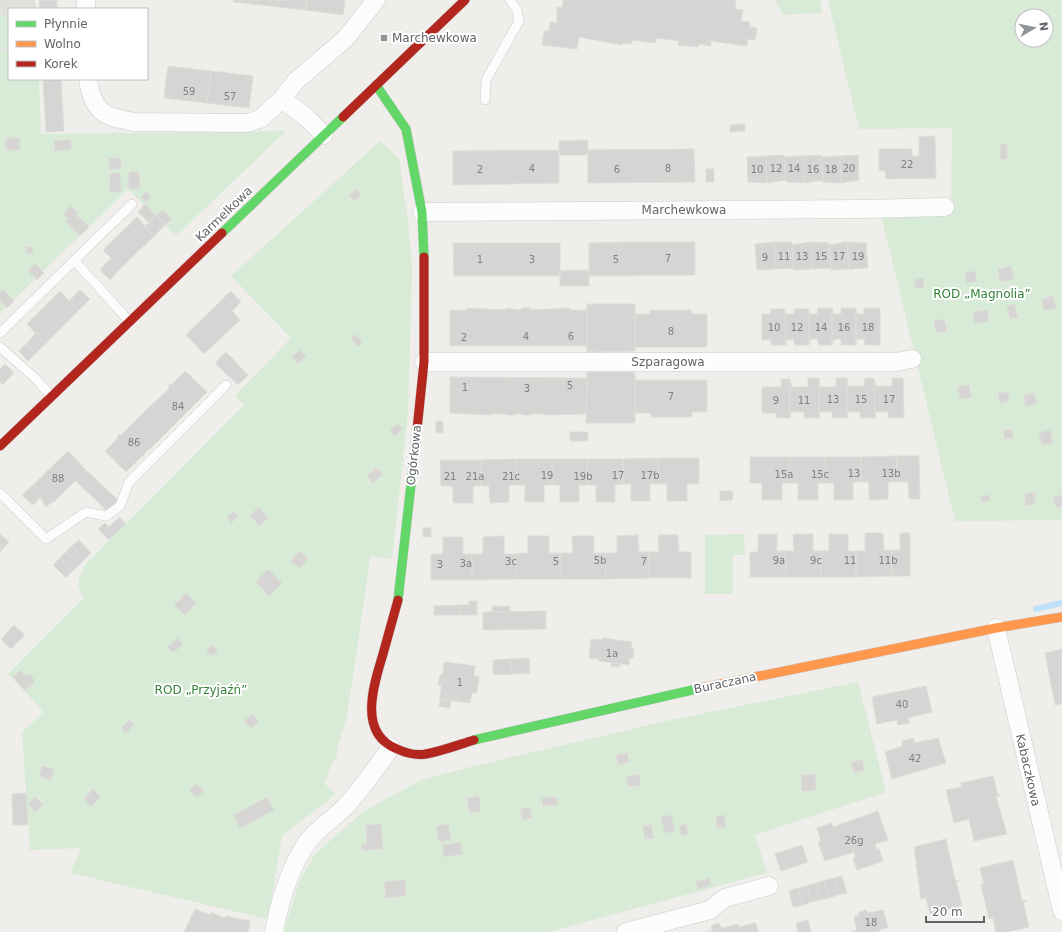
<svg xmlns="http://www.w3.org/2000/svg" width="1062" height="932" font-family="'DejaVu Sans',sans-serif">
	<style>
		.education { fill: #e2e0da }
		.green { fill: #d8ebd6; fill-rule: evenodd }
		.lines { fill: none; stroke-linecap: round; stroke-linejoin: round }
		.stream { stroke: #bfe0f9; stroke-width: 6 }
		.building { fill: #d6d5d3; stroke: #deddd9 }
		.lane-casing { stroke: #cbcccc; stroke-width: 10 }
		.street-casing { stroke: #cbcccc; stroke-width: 19 }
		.fast-casing { stroke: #cacacb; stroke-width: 10 }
		.slow-casing { stroke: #cacacb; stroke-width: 10 }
		.jam-casing { stroke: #cacacb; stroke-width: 10 }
		.lane { stroke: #fdfcfc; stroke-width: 9 }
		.street { stroke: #fdfcfc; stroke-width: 18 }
		.fast { stroke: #63d668; stroke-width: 9 }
		.slow { stroke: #ff974d; stroke-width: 9 }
		.jam { stroke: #b3261e; stroke-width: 9 }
		.poi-dot { fill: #919496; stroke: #fff; stroke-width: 1.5 }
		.labels { text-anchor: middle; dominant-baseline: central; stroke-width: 4; stroke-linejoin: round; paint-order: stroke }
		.number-label { font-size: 10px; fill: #7e8184 }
		.poi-label { font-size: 12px; fill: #5f6368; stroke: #fff; text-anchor: start }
		.street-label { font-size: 12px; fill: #5f6368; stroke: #fff }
		.park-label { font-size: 12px; fill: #348238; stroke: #fff }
	</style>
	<rect width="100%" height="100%" fill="#efeeea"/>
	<!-- education -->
	<path class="education" d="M0,0H35L36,9H9V50L0,51Z"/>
	<!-- green -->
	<path class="green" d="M775,0H820L822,13L783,15Z
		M828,0H1062V520L955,521L881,215L951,214L952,128L859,129ZM1022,16H1046V40H1022Z
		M0,12L9,21V47L0,48Z
		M9,50V79H39L41,134L286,131L176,236L128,189L0,313V51Z
		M380,141L399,159L408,221L412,268L408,413L392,559L370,556C363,610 355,663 347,716C345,730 336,743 337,757L332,762L325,784L336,794L282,836L268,919L70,873L81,848L30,850L22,732L44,712L8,674L84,598C75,584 78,581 84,566L244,405L235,396L291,338L231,276Z
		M744,534L745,555H733V594H705V535Z
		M858,682L886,792L755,835L767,873L548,932H284L299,882L315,854L364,811L421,780L470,767L671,720Z"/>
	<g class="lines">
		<!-- stream -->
		<path class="stream" d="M1036,609L1062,603"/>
	</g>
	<!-- building -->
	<path class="building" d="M39,0H57V9H40Z
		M234,0H271L270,6L233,2Z
		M271,0H307L306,10L270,6Z
		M307,0H345L343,15L306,10Z
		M563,0H736L735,9L743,10L741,21L750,22V27L757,28L755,40L748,39L747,46L711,41V46L699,44L698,47L678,45L679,41L656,38L655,43L632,40L631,44L622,43V45L579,37L577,49L542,45L544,31H549L550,22L557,23V7L562,8Z
		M168,66L211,71L207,103L164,98Z
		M211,71L253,76L249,108L207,103Z
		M61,79L64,131L46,132L43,80Z
		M745,124V131L730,132V125Z
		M935,136L936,178L886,179L885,171H879V149H912V157L919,156V137Z
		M6,138H20V150H6Z
		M71,140V149L55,151L54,141Z
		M588,140V155H559V141Z
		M1000,144H1007V159H1000Z
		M694,149L695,182L588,183V150Z
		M559,150V183L453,185V151Z
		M784,155L786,180L767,183L766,156Z
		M821,155L823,180L804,183L803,156Z
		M858,155L859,180L841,183L840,156Z
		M766,156L767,183L748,182L747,157Z
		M803,156L804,183L786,182L784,157Z
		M840,156L841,183L823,182L821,157Z
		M109,158H121V169H109Z
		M706,169H714V182H706Z
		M129,172H139L140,189H128Z
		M120,173L121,192H110V174Z
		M356,189L361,195L355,201L349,195Z
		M146,192L151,197L146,202L141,197Z
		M145,204L155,215L148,222L138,212Z
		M71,206L78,213L76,215L89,227L80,236L66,222L69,219L63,214Z
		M163,210L171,219L165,225L157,215Z
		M156,215L165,225L154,236L145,226Z
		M137,217L154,236L121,268L103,250Z
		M628,242H695V275L589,276V243Z
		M774,242H792L794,268L776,269Z
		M774,242L776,269L757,270L755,244Z
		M811,242L812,269L794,270L792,245Z
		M811,242L829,243L831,268L812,269Z
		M847,242L849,269L831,270L829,245Z
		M847,242L866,243L868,268L849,269Z
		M453,243H560V276H454Z
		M26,246L33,247L32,254H26Z
		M111,258L121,268L110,280L100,270Z
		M35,264L44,273L37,280L28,271Z
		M1011,266L1014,279L1000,282L998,269Z
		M589,270V286H560V271Z
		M975,271L977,281L967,283L965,273Z
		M923,278L924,287L916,289L914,280Z
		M3,289L14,301L7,308L0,301V292Z
		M80,290L90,299L78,311L69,301Z
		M60,291L78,311L45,344L27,324Z
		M231,291L241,302L232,311L240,320L204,354L186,335Z
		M1053,296L1056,308L1044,310L1042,299Z
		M587,304H635V351L587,352Z
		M1015,304L1018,317L1010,319L1007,306Z
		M467,308L506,310V308L522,310V308H531V310L570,308V310H587V346H450V310H467Z
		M818,308H832V345H818V339H810L809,345V309L810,314H817Z
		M832,308L833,314H841V308H856V345H841V339H834L832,345Z
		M856,308L857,314H864V308H880V345H865L864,339H857L856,345Z
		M771,309H785L786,345H771V340H762V314H771Z
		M785,309L786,314H794V309H809V345H794V339L786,340V345Z
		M650,310H691V314H707V347H635V314H650Z
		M987,310L989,321L975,323L973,312Z
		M944,319L947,331L936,333L934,321Z
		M36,333L45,344L35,354L26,344Z
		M355,334L362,341L359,347L351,339Z
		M26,344L35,354L28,361L19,351Z
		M300,350L306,356L298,364L292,357Z
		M226,352L248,375L238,385L215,363Z
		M5,364L14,373L2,385L0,382V369Z
		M185,371L207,392L168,431L147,409L169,389V384H172Z
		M587,372H635V423H586Z
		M450,377L587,378L586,414L545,415V414H530V415H522V414H514V415H506V414H491V415L450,413Z
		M808,378H819V418H804V412H791L790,418V379L792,387H808Z
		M819,378L820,387H836V378H847V418H832V412H820L819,418Z
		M847,378V386H865L864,378H874L875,418H860V412H848L847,418Z
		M874,378L876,386H892V378H903L904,418H888V412H876L875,418Z
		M781,379H790V418H776V413H762V387H781Z
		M635,380H707V412H692V417H651V413H635Z
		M969,385L971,397L960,399L958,387Z
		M1008,392L1009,401L1000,403L998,393Z
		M1034,393L1037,404L1026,406L1024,395Z
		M147,409L168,431L126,472L105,451L118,438V435L122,434Z
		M436,421H443V433H436Z
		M397,424L403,429L395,436L390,431Z
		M1012,429L1013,438L1005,439L1003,431Z
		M1050,430L1053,443L1042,445L1039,433Z
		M570,432H588V441H570Z
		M68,451L86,470L53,503L34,484Z
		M897,456H919L920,499H909L908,482H897Z
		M897,456V482H888V499L869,500V482H861V457Z
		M750,457H790V483H782V500H762V483H750Z
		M790,457H825L826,483H818V500H798V483H790Z
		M825,457H861V482H853V500H834V483H826Z
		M658,458H699V484H687V501H667V484H659Z
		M658,458L659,484H650V501H631V484H623V459Z
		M516,459H552V485H544V502H525V485H517Z
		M516,459L517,485H509V502L490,503L489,486H481V460Z
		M552,459H587V485H579V502H560V485H552Z
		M587,459H623V484L615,485V502H596V485H587Z
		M440,460H481V486H473V503H453V486H441Z
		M376,468L383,474L373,483L367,476Z
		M86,470L119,501L108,512L75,480Z
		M34,484L44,494L33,505L22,495Z
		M720,491H733L732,500L720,501Z
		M1025,493H1035V505H1025Z
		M44,494L52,502L46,507L40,497Z
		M989,495L990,500L982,502L981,496Z
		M1062,495V506L1056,507L1053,497Z
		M259,507L268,518L259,526L250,515Z
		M234,511L238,517L231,523L227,517Z
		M120,517L126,524L109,540L98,529L105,523L109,527Z
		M423,528H431V537H423Z
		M865,533H883L884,551L892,550V576L856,577V551H865Z
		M900,533H910V576H892V550H900Z
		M0,534L9,542L0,552Z
		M758,534H777V551H785L786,577H750V552H758Z
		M793,534H813V551H821V577H786L785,551H794Z
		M829,534H848V551H856V577H821V551H829Z
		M638,535L639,552H649V578L606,579L605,553H617V536Z
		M658,535H678L679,552H691V578H649V552H659Z
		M504,536V554H516V579L472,580V554H483V537Z
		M528,536H549V553H561V579H516V554L528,553Z
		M572,536H594V553H605L606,579H561V553H573Z
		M443,537H463V554H472V580H431V554H443Z
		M79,540L91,553L85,559L72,546Z
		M72,546L85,559L79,565L66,552Z
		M299,551L308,558L300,568L291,561Z
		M66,552L79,565L72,571L60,558Z
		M60,558L72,571L66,578L53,565Z
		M268,569L282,583L269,596L256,582Z
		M186,593L196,603L185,615L174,605Z
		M469,601H477V615H460L459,605H469Z
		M459,605L460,615H434V606Z
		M492,606H510V612H492Z
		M546,611V629L483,630V612Z
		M14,625L25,635L11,649L1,639Z
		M178,638L183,644L173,653L167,647Z
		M602,638L632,642L631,649H634L633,658H630L629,665L599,661V659L589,658L591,639L602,640Z
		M211,645L218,651L213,656L206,651Z
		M1062,649V704L1055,705L1045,653Z
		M529,658L530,673L512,674L511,659Z
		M511,659L512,674L493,675V660Z
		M444,662L475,666L474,676L479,677L477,693H472L470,703L440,699Z
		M611,663L620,664V667L611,666Z
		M21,670L26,676L29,674L35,681L25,690L13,677Z
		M440,675H443L441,686L438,685Z
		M926,686L932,712L908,718L909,723L903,724L898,725L897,720L877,724L872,697Z
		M440,699L451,701L450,708L439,706Z
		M252,714L259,721L251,728L244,721Z
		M129,720L134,725L126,733L121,728Z
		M913,738L915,743L938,738L946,763L892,779L885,752L903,746L902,741Z
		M627,753L629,762L619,765L616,755Z
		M862,760L864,770L854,773L851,762Z
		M42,766L54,769L51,780L39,776Z
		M639,774L641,785L629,787L626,777Z
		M815,774L816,790L802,791L801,775Z
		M993,776L998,795H1000L1001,796L996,797L1007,834L974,841L969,819L954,823L946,790L962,787L961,783Z
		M196,784L204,791L197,797L189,790Z
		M93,789L101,797L91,807L84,799Z
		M26,793L28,825H13L12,794Z
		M479,796L481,811L470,813L467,798Z
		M35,797L43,805L35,812L28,804Z
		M267,797L274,810L240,828L234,815Z
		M556,797L557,805L543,806L542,798Z
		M530,807L532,818L523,820L520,809Z
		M878,811L888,840L875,844L877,850L879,849L883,861L857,870L853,858L856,857L854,852L825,861L818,842L821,841L817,828L831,823L833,827Z
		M671,815L675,831L665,833L661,817Z
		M724,815L726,827L717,828L716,816Z
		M381,824L383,849L362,850V844H367L366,825Z
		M448,824L451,840L439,842L436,826Z
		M686,824L688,834L681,836L679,826Z
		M651,825L654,838L645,839L643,826Z
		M946,839L955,880L959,881H956L962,906L930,914L926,898L921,899L914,847Z
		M461,842L462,854L444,857L442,845Z
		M802,845L808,862L781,871L775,854Z
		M1013,860L1022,901L1026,900V902H1023L1029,927L1007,932H996L993,918L989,919L981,885L984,884L980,868Z
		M842,876L847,893L838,895L833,878Z
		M709,878L711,885L698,889L696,882Z
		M833,878L838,895L829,898L824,881Z
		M405,880L406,896L386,898L384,882Z
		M824,881L829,898L820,900L816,883Z
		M816,883L820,900L811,902L807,886Z
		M807,886L811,902L803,905L798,888Z
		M798,888L803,905L793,907L789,891Z
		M195,909L210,915L211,912L225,918L226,916L250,921L248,932H184Z
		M866,910L868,913L883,910L888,927L879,930V932H851L857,930L854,917L859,915V912Z
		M808,920L811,932H798L796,923Z
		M719,923L721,928L712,930L711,926Z
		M756,923L758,932H705L738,924L739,927Z"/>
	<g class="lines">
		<!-- lane casing -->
		<g class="lane-casing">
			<path id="lane" d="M485,100L486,80L519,21L517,10L510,0
				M74,260L129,321
				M0,333L132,204
				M0,347L36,379L51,396
				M0,493L46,539L86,512L106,516L120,506L129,482L226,385"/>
		</g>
		<!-- street casing -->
		<g class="street-casing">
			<path id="street" d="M86,0V9
				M88,79C93,113 104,117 135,122L247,123L260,119L282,99L306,117L324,135
				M282,99L296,81L346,38L376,0
				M422,212L863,209L945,207
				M424,362H896L912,359
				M996,628L1062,911
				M274,932C280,900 289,868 308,841C318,828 333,819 344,808C362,789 376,768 391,747
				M626,932L710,910L725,898L769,886"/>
		</g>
		<!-- fast casing -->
		<g class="fast-casing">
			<path id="fast" d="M376,85L406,129L422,212L424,257
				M222,233L343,117
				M398,600L415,449
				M474,740L701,688"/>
		</g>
		<!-- slow casing -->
		<g class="slow-casing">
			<path id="slow" d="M701,688L996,628L1062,617"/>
		</g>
		<!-- jam casing -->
		<g class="jam-casing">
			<path id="jam" d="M343,117L465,0
				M0,446L222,233
				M415,449L424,362V257
				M398,600C393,618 388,636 383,654C374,684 357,733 397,749C406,753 416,756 426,754C442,751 458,745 474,740"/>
		</g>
		<!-- lane -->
		<use href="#lane" class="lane"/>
		<!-- street -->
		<use href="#street" class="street"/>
		<!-- fast -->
		<use href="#fast" class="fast"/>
		<!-- slow -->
		<use href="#slow" class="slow"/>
		<!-- jam -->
		<use href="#jam" class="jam"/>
	</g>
	<!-- markers -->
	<rect class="poi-dot" x="380" y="34" width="8" height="8" rx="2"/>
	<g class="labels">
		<!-- number labels -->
		<g class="number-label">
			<text x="189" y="91">59</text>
			<text x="230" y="96">57</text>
			<text x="907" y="164">22</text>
			<text x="532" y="168">4</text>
			<text x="668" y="168">8</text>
			<text x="776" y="168">12</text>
			<text x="794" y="168">14</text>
			<text x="849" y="168">20</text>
			<text x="480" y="169">2</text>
			<text x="617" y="169">6</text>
			<text x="757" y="169">10</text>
			<text x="813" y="169">16</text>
			<text x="831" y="169">18</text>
			<text x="784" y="256">11</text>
			<text x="802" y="256">13</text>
			<text x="821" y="256">15</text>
			<text x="839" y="256">17</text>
			<text x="858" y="256">19</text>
			<text x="765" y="257">9</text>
			<text x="668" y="258">7</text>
			<text x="480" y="259">1</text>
			<text x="532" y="259">3</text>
			<text x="616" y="259">5</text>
			<text x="774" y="327">10</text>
			<text x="797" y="327">12</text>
			<text x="821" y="327">14</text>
			<text x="844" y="327">16</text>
			<text x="868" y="327">18</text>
			<text x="671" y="331">8</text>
			<text x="526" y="336">4</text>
			<text x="571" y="336">6</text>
			<text x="464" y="337">2</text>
			<text x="570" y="385">5</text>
			<text x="465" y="387">1</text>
			<text x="527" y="388">3</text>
			<text x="671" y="396">7</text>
			<text x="833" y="399">13</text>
			<text x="861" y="399">15</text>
			<text x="889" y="399">17</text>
			<text x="776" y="400">9</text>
			<text x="804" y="400">11</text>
			<text x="178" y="406">84</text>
			<text x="134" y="442">86</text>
			<text x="854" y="473">13</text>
			<text x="891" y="473">13b</text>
			<text x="784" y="474">15a</text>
			<text x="820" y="474">15c</text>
			<text x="547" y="475">19</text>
			<text x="618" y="475">17</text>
			<text x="650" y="475">17b</text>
			<text x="450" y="476">21</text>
			<text x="475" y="476">21a</text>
			<text x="511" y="476">21c</text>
			<text x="583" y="476">19b</text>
			<text x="58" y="478">88</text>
			<text x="600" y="560">5b</text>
			<text x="779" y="560">9a</text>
			<text x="816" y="560">9c</text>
			<text x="850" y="560">11</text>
			<text x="888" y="560">11b</text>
			<text x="511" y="561">3c</text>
			<text x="556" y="561">5</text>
			<text x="644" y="561">7</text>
			<text x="466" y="563">3a</text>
			<text x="440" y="564">3</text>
			<text x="612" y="653">1a</text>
			<text x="460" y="682">1</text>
			<text x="902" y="704">40</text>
			<text x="915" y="758">42</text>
			<text x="854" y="840">26g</text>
			<text x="871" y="922">18</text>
		</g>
		<!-- poi labels -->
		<g class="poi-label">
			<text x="392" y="38">Marchewkowa</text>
		</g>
		<!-- street labels -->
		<g class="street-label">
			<text x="684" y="210">Marchewkowa</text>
			<text transform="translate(224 214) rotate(-44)">Karmelkowa</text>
			<text x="668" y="362">Szparagowa</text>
			<text transform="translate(414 455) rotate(-84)">Ogórkowa</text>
			<text transform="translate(725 683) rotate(-12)">Buraczana</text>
			<text transform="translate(1028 770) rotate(77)">Kabaczkowa</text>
		</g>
		<!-- park labels -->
		<g class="park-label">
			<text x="982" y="294">ROD „Magnolia”</text>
			<text x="201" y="690">ROD „Przyjaźń”</text>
		</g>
	</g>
	<!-- legend -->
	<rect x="8" y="8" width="140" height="72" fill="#ffffff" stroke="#bfc1c3"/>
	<rect x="16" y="21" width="20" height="6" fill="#63d668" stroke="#bfc1c3"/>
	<text x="44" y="28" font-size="12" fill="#5f6368">Płynnie</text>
	<rect x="16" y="41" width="20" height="6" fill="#ff974d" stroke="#bfc1c3"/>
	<text x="44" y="48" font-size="12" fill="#5f6368">Wolno</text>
	<rect x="16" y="61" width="20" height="6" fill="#b3261e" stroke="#bfc1c3"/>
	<text x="44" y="68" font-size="12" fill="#5f6368">Korek</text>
	<!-- north arrow -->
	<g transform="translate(1034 28) rotate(81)"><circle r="19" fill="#ffffff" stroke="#bfc1c3"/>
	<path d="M0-3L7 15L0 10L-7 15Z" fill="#919496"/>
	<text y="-6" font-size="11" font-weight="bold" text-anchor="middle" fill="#5f6368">N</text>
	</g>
	<!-- scale -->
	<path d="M926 916v6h58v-6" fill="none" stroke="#5f6368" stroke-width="2"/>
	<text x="932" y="916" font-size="12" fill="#5f6368" stroke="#ffffff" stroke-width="3" paint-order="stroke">20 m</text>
</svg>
